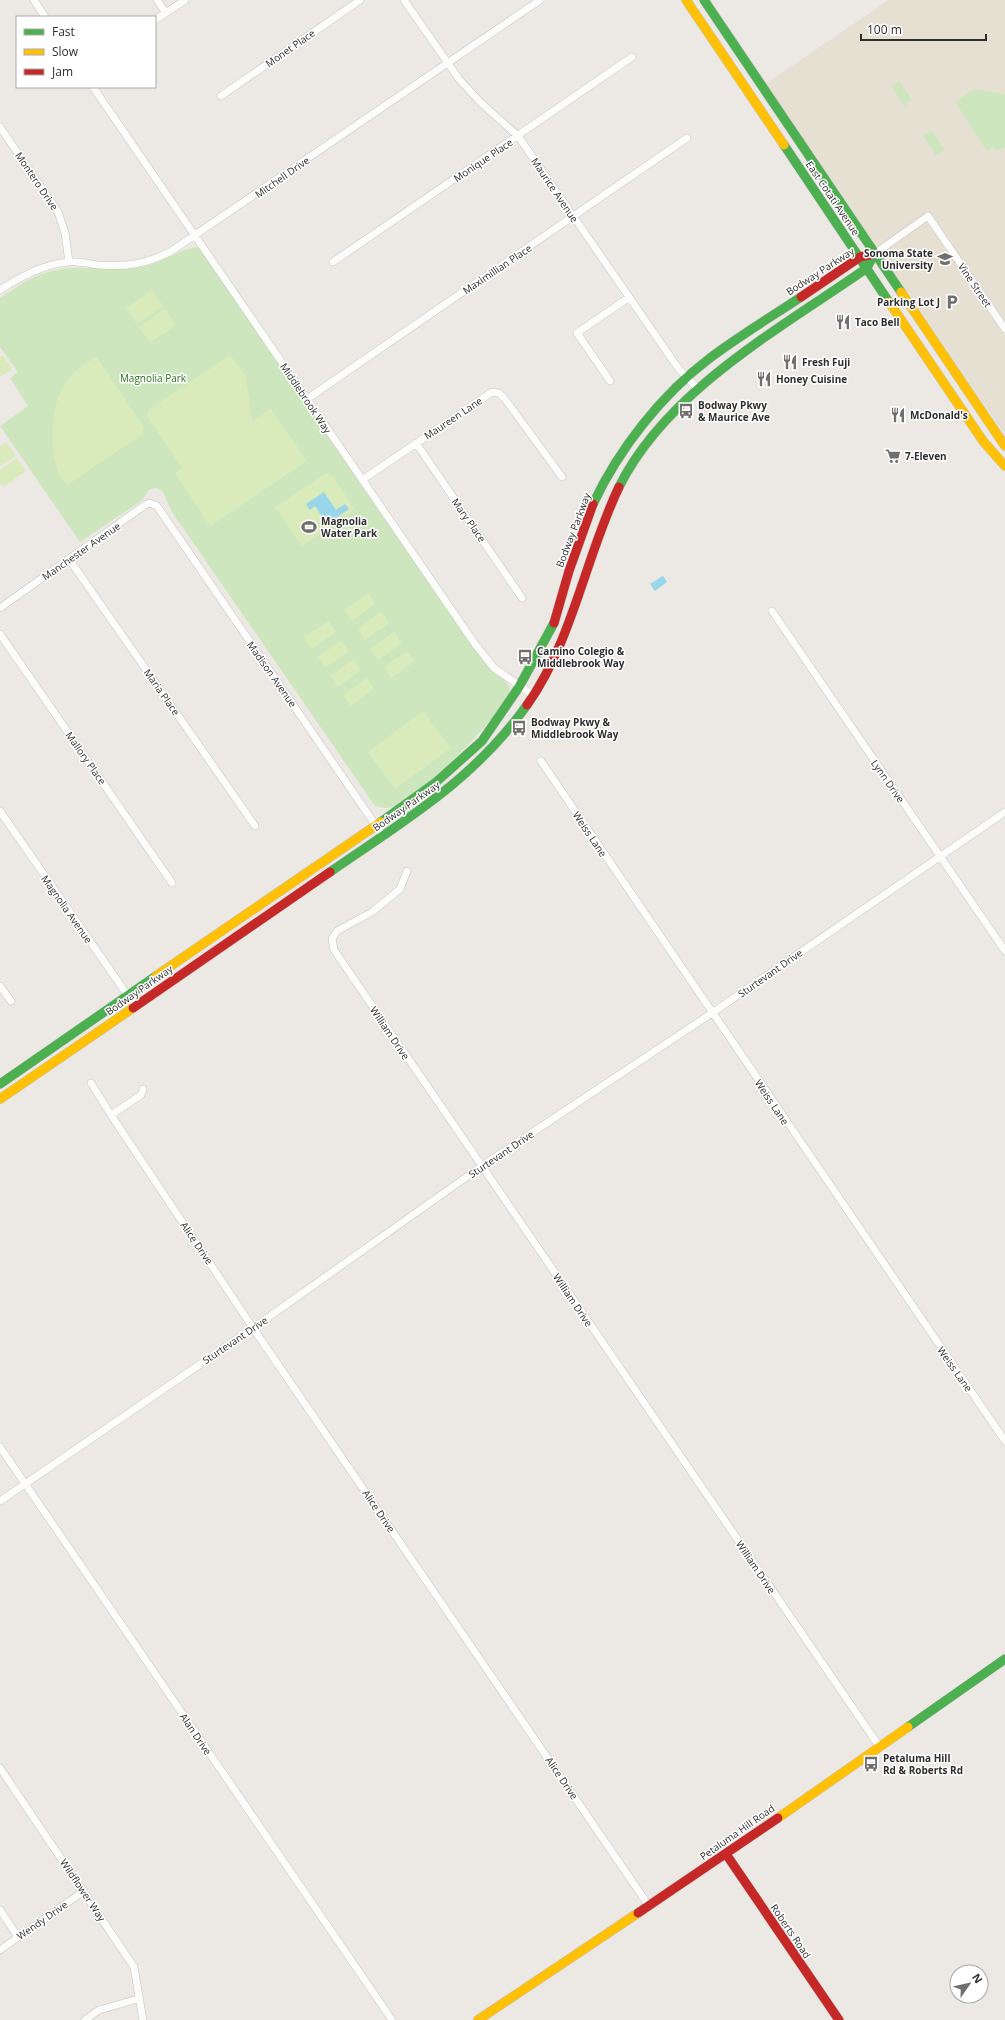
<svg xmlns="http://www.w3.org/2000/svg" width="1005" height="2020" font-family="'Open Sans',sans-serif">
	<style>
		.education { fill: #e6e0d3 }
		.green { fill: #cee6be }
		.pitch { fill: #d9eabb }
		.water { fill: #99d6ec }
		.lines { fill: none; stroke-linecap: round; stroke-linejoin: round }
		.street-casing { stroke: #c5c4c5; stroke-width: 8 }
		.fast-casing { stroke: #c5c4c5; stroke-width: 10 }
		.slow-casing { stroke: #c5c4c5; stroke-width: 10 }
		.jam-casing { stroke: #c5c4c5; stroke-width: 10 }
		.street { stroke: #fcfcfb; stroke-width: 7 }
		.fast { stroke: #4caf50; stroke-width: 9 }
		.slow { stroke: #ffc107; stroke-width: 9 }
		.jam { stroke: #c62828; stroke-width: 9 }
		.labels { text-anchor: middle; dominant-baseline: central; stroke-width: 3; stroke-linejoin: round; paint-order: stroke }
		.street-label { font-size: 10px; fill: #2e2e2e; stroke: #fff }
		.poi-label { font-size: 10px; font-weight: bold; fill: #2e2e2e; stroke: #fff; text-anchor: start }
		.park-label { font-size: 10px; fill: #2c6e1b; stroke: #fff }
	</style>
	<rect width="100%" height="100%" fill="#ece8e4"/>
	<!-- education -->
	<path class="education" d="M889,0H1005V435L765,84Z"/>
	<!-- green -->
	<path class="green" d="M899,81L912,100L904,106L891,86Z
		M975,89L1005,94V147L997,152L993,147L987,151L955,102Z
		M932,131L945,150L936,155L923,136Z
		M197,247L206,255L480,656C486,663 509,681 510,689C511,708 414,802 393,807C387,809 382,808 375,806L172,512L163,492L157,488L150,489L141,501L80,542L0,426L28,406L10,378L18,372L0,347V298C15,288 30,277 48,272C77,263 108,272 137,268C158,265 177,249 197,247Z"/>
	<!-- pitch -->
	<path class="pitch" d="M152,290L163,306L137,324L126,308Z
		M165,309L176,325L150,343L139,327Z
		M3,355L12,369L0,377V357Z
		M230,355L246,377L252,422L271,409L307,461L210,526L175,473L182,468L147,416L148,410Z
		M96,356L144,427L143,434L67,485C63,479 57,473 56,466C49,443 51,402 66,382C74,371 85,364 96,356Z
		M6,442L16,456L0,466V447Z
		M17,458L26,471L3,487L0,483V470Z
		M326,473L333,477L355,509L302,546L275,507Z
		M368,593L375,604L352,621L344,610Z
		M381,612L389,623L365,640L358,629Z
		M328,621L336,632L312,649L304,638Z
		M394,632L402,643L378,660L370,649Z
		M341,641L349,651L325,668L317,657Z
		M407,651L415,661L391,678L384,667Z
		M354,659L361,670L338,687L330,676Z
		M367,678L374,689L351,706L343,695Z
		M423,711L451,748L395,789L368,752Z"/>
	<!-- water -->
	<path class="water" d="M324,492L336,510L345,504L349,509L327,524L315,506L310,510L306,504Z
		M663,576L667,582L655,591L650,584Z"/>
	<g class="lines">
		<!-- street casing -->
		<g class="street-casing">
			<path id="street" d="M34,0L45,17
				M157,0L166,13
				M404,0L459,79L481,103L518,136L678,368L697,388
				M155,20L185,0
				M93,87L475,644L494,668L533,695
				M221,96L360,0
				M0,127L58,212L65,233L69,262
				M874,254L928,216L1005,329
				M333,262L632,57
				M0,290C20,277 44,264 68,262C78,261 89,264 99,265C127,267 145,264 170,252L540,0
				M610,381L577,333L628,298
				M307,399L687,138
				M416,443L522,598
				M362,480L492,392L499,393L505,399L562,477
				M69,559L255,826
				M0,608L145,505L150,503L157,506L383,836
				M772,611L1005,951
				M0,634L172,883
				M541,761L1005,1441
				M0,811L135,1006
				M407,871L400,889L372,912L337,931L332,939L334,950L879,1746
				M0,986L11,1001
				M91,1083L111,1115
				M143,1089L141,1095L111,1115L253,1328L649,1906
				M0,1447L392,2020
				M0,1501L253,1328L482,1166L712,1013L1005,812
				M0,1768L134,1967L143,2020
				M0,1910L18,1937
				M0,1950L84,1891
				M85,2020L99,2010L138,1999"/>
		</g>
		<!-- fast casing -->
		<g class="fast-casing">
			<path id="fast" d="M704,0L901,292
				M784,145L889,302
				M619,487C667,390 781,328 867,268L874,254
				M593,504C619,449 661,395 710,358C739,336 771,317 801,297
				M381,822L435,783L482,741L519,687L554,623
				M330,872C405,820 474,780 527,705
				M0,1084L156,976
				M908,1727L1005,1659"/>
		</g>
		<!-- slow casing -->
		<g class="slow-casing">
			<path id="slow" d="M686,0L784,145
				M901,292L1005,446
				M889,302L983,441L1005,466
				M156,976L381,822
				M0,1099L133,1008
				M778,1818L908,1727
				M478,2020L638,1913"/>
		</g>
		<!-- jam casing -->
		<g class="jam-casing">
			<path id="jam" d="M801,297L860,257L874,254
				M554,623L569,571L593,504
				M527,705C573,640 585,558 619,487
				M133,1008L330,872
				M726,1854L839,2020
				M638,1913L778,1818"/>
		</g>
		<!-- street -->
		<use href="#street" class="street"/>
		<!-- fast -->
		<use href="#fast" class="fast"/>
		<!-- slow -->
		<use href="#slow" class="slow"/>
		<!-- jam -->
		<use href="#jam" class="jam"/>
	</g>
	<!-- icons -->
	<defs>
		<g id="university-bare" transform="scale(1.2)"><path d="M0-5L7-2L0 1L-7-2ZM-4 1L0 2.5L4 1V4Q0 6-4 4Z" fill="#706f6e" stroke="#fff" stroke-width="2.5" paint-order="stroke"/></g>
		<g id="parking-bare" transform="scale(1.2)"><path d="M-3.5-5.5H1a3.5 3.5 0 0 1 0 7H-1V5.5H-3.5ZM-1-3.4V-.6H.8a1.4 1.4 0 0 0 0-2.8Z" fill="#706f6e" stroke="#fff" stroke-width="2.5" paint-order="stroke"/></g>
		<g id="restaurant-bare" transform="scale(1.2)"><path d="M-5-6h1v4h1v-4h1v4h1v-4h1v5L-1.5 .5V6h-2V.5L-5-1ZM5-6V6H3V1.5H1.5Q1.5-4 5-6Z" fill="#706f6e" stroke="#fff" stroke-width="2.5" paint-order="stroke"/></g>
		<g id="bus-bare" transform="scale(1.2)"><path d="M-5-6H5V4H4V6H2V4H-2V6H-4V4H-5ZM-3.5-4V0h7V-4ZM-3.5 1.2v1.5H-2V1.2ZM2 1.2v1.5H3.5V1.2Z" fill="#706f6e" stroke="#fff" stroke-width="2.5" paint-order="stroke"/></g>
		<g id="supermarket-bare" transform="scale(1.2)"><path d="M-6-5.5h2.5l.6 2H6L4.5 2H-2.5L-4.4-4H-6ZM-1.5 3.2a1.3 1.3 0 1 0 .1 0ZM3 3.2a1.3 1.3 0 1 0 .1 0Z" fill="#706f6e" stroke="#fff" stroke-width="2.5" paint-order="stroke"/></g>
		<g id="stadium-bare" transform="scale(1.2)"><path d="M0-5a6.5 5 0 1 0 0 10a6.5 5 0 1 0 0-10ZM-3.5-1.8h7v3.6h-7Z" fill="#706f6e" stroke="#fff" stroke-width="2.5" paint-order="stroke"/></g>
	</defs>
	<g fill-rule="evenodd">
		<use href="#university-bare" x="945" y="259"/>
		<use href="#parking-bare" x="952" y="302"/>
		<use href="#restaurant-bare" x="843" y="322"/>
		<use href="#restaurant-bare" x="790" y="362"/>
		<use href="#restaurant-bare" x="764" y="379"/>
		<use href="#bus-bare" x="686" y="411"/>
		<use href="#restaurant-bare" x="898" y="415"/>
		<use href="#supermarket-bare" x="893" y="456"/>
		<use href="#stadium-bare" x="309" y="527"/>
		<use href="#bus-bare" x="525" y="657"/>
		<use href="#bus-bare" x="519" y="728"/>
		<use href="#bus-bare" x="871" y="1764"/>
	</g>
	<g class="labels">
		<!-- street labels -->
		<g class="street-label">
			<text transform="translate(290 48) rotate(-35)">Monet Place</text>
			<text transform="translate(483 160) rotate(-34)">Monique Place</text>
			<text transform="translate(282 177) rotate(-35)">Mitchell Drive</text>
			<text transform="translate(37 181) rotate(56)">Montero Drive</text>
			<text transform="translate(555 190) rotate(56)">Maurice Avenue</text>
			<text transform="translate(833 198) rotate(56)">East Cotati Avenue</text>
			<text transform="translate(497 269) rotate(-34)">Maximillian Place</text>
			<text transform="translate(820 271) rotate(-33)">Bodway Parkway</text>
			<text transform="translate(975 285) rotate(56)">Vine Street</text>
			<text transform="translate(306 398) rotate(56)">Middlebrook Way</text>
			<text transform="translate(453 418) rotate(-34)">Maureen Lane</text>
			<text transform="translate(469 520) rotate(55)">Mary Place</text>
			<text transform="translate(573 530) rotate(-69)">Bodway Parkway</text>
			<text transform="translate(81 551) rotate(-35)">Manchester Avenue</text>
			<text transform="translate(272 674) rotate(55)">Madison Avenue</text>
			<text transform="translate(162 692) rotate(55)">Maria Place</text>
			<text transform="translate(86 758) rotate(55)">Mallory Place</text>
			<text transform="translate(888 781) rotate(55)">Lynn Drive</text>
			<text transform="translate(406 806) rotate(-35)">Bodway Parkway</text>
			<text transform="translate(590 834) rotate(56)">Weiss Lane</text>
			<text transform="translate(67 909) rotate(55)">Magnolia Avenue</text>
			<text transform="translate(770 973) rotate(-35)">Sturtevant Drive</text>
			<text transform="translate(139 990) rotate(-35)">Bodway Parkway</text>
			<text transform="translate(390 1033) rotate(56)">William Drive</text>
			<text transform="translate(772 1102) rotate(56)">Weiss Lane</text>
			<text transform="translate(501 1154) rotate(-34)">Sturtevant Drive</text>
			<text transform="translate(197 1243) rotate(56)">Alice Drive</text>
			<text transform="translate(573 1300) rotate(56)">William Drive</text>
			<text transform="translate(235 1340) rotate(-34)">Sturtevant Drive</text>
			<text transform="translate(955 1369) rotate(55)">Weiss Lane</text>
			<text transform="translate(379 1511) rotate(56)">Alice Drive</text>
			<text transform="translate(756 1567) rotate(56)">William Drive</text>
			<text transform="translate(196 1734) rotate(56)">Alan Drive</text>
			<text transform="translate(562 1778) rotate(56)">Alice Drive</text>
			<text transform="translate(737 1832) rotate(-35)">Petaluma Hill Road</text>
			<text transform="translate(83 1890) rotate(56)">Wildflower Way</text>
			<text transform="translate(42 1920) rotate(-35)">Wendy Drive</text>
			<text transform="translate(791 1931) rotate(56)">Roberts Road</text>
		</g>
		<!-- poi labels -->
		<g class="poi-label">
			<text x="933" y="253" text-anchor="end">Sonoma State<tspan x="933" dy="12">University</tspan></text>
			<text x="940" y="302" text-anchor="end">Parking Lot J</text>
			<text x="855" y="322">Taco Bell</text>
			<text x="802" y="362">Fresh Fuji</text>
			<text x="776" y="379">Honey Cuisine</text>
			<text x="698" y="405">Bodway Pkwy<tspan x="698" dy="12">&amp; Maurice Ave</tspan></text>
			<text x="910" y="415">McDonald's</text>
			<text x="905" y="456">7-Eleven</text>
			<text x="321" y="521">Magnolia<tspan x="321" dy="12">Water Park</tspan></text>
			<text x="537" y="651">Camino Colegio &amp;<tspan x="537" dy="12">Middlebrook Way</tspan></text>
			<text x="531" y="722">Bodway Pkwy &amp;<tspan x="531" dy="12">Middlebrook Way</tspan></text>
			<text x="883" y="1758">Petaluma Hill<tspan x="883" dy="12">Rd &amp; Roberts Rd</tspan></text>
		</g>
		<!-- park labels -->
		<g class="park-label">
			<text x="153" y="378">Magnolia Park</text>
		</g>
	</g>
	<!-- legend -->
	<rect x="16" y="16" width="140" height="72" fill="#ffffff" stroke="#ababab"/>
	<rect x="24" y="29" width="20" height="6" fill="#4caf50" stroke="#ababab"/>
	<text x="52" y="36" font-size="12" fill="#2e2e2e">Fast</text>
	<rect x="24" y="49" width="20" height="6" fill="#ffc107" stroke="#ababab"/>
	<text x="52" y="56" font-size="12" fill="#2e2e2e">Slow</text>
	<rect x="24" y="69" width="20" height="6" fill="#c62828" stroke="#ababab"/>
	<text x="52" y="76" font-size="12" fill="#2e2e2e">Jam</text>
	<!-- north arrow -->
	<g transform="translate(969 1984) rotate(56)"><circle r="19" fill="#ffffff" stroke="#ababab"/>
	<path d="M0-3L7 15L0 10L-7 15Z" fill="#706f6e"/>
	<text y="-6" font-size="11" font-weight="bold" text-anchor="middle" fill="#2e2e2e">N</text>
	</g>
	<!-- scale -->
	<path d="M861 34v6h125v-6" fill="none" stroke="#2e2e2e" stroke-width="2"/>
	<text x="867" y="34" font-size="12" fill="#2e2e2e" stroke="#ffffff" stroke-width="3" paint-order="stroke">100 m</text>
</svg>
